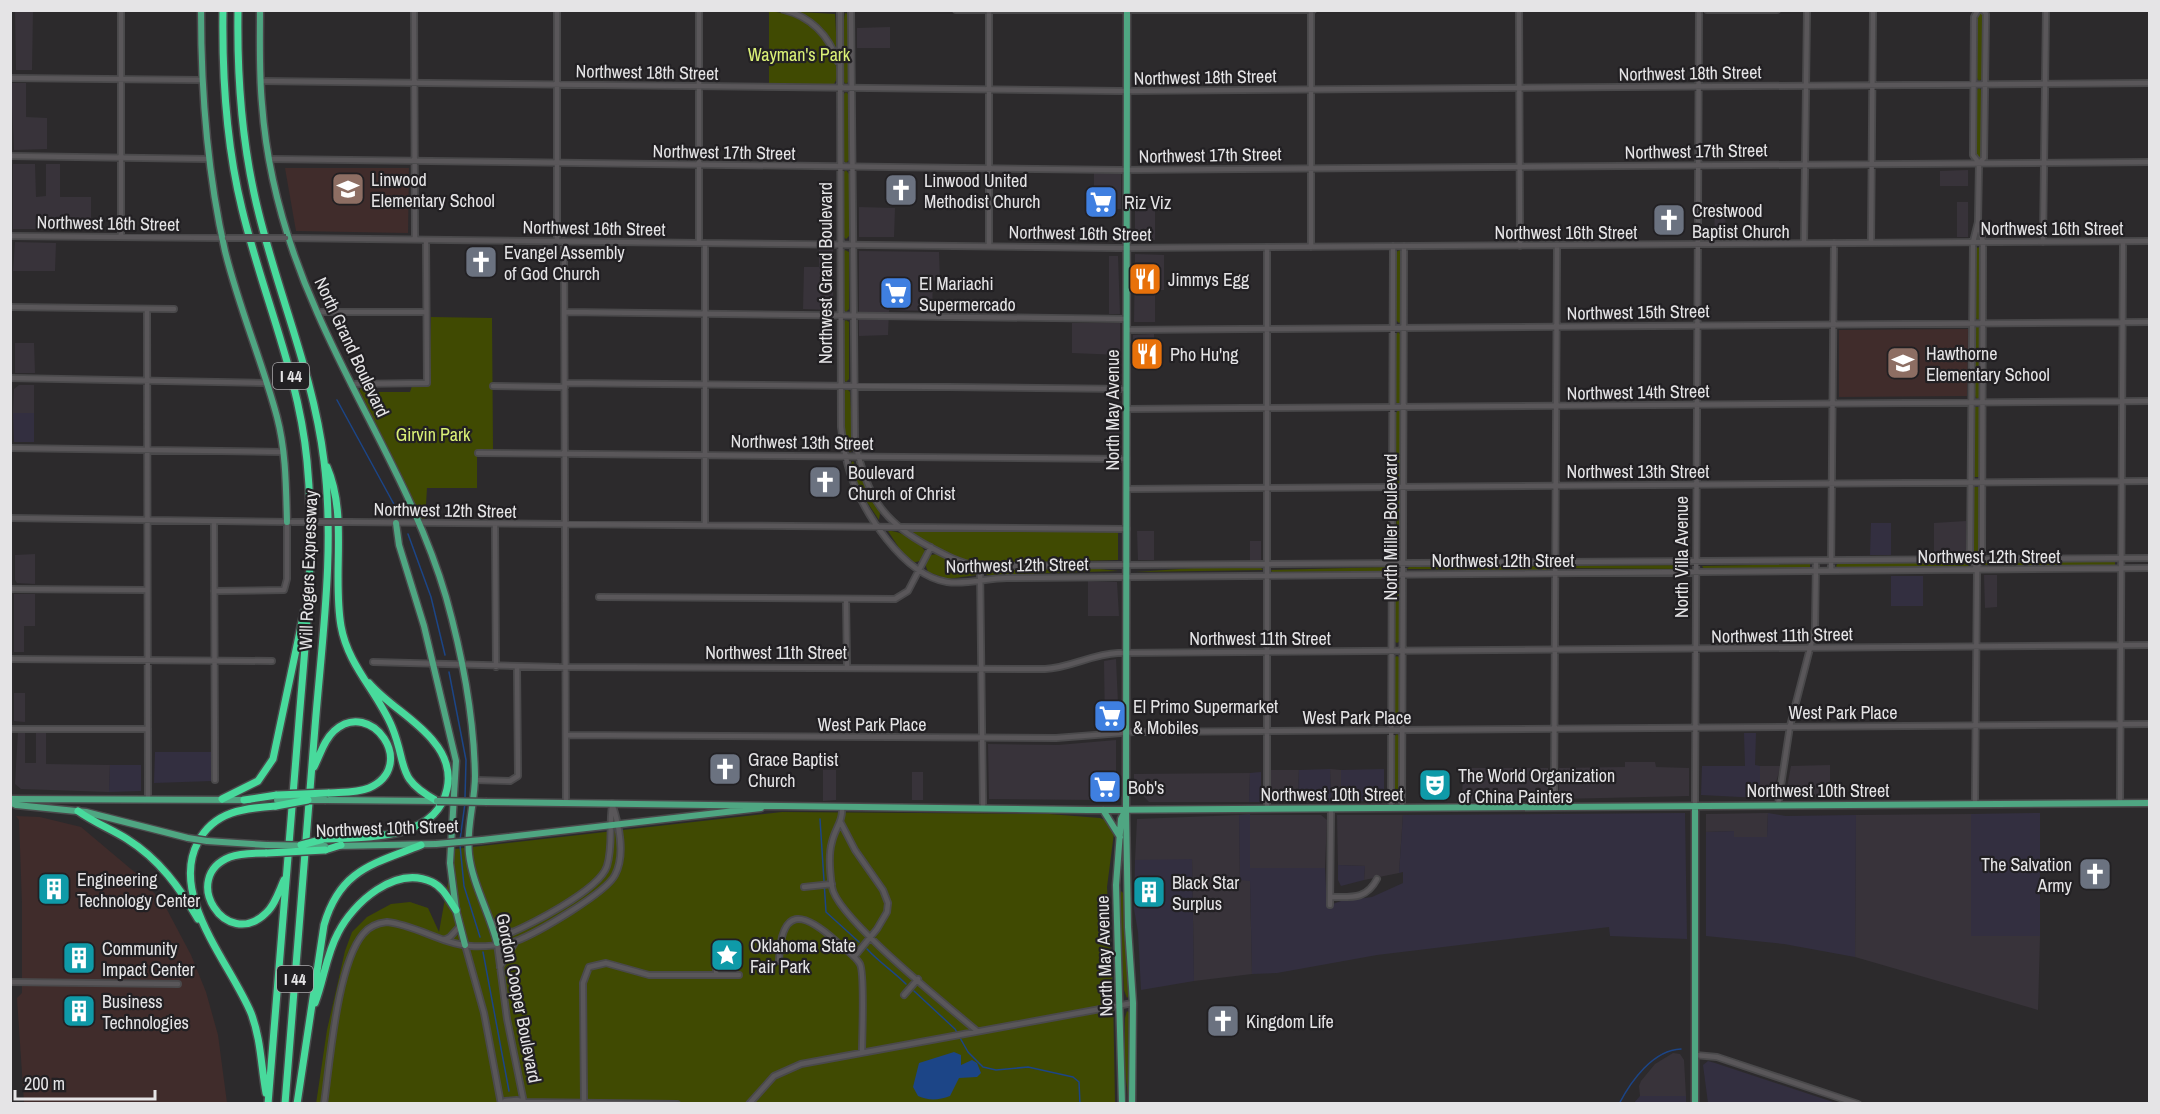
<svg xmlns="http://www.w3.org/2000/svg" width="2160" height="1114" font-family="'Archivo Narrow',sans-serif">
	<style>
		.built { fill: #38333a }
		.industrial { fill: #332f40 }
		.education { fill: #402c2b }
		.green { fill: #404a02 }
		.water { fill: #1c4587 }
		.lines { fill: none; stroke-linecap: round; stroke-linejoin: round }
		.stream { stroke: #1c4587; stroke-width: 1.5 }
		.minor-casing { stroke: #4a494b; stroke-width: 8 }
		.major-casing { stroke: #4a494b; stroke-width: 9 }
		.highway-casing { stroke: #4a494b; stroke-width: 10 }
		.minor { stroke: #5a575a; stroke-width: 4.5 }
		.major { stroke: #4fa682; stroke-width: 6 }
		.highway { stroke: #48da9c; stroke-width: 7 }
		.minor-bridge-casing { stroke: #4a494b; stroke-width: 8; stroke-linecap: butt }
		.major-bridge-casing { stroke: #4a494b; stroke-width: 9; stroke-linecap: butt }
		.highway-bridge-casing { stroke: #4a494b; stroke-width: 10; stroke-linecap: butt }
		.minor-bridge { stroke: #5a575a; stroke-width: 4.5 }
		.major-bridge { stroke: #4fa682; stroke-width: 6 }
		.highway-bridge { stroke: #48da9c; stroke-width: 7 }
		.labels { text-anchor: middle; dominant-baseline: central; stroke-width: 4.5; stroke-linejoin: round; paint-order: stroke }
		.shield { fill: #222023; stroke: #aaa9ac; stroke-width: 1.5 }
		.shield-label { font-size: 16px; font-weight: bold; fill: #e5e4e6 }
		.park-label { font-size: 18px; fill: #dbf177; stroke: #222023 }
		.street-label { font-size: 18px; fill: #e5e4e6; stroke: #222023 }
		.poi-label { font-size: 18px; fill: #e5e4e6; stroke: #222023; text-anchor: start }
	</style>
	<rect width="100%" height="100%" fill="#2c2a2c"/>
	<!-- built -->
	<path class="built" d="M15,11H33L32,70H16Z
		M890,27V48H857V28Z
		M11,83H26V117L47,118V149L14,150Z
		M13,164H35L36,197L46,196V164H60V197H91V229H13Z
		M1968,170V186H1940V171Z
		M1094,173L1121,174V209H1094Z
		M1957,202H1968V237H1957Z
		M1715,204H1726L1725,239H1714Z
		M859,207L895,208L894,237H859Z
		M1135,208H1155V240H1139L1135,236Z
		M15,242L56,243L55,271H13Z
		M819,249H833V310L803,309L804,267H819Z
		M859,251L939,252L940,280L933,281L932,311L889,310L888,335L859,336Z
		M1135,254L1164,255V290H1155V322H1134Z
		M1109,256H1118L1120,314H1109Z
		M1072,323H1120V355L1072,353Z
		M1154,334L1155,368H1134L1133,335Z
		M15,343H34L35,373H15Z
		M19,385H34V413H13L14,389Z
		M1109,423H1119L1120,453H1109Z
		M1966,521V554L1934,555V523Z
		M1137,531H1154V560H1138Z
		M1250,541H1261V561H1250Z
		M35,554V584L17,583L15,580V555Z
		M1984,575H1997V607L1985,608Z
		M1088,581L1117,582L1119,616H1088Z
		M14,594H35V626H24V652H14Z
		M1116,659L1119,726L1105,727L1104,661Z
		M14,693H25V722L14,721Z
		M18,731H25V763H36V731L46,732V764L110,765L109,792L21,789L15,784Z
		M1116,740V772H1100V800L989,799L988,744L1058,745Z
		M1625,762H1655L1656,767L1689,768V796L1559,799V768L1625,767Z
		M1830,765V797H1785L1791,766Z
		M1760,766H1781L1771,798H1760Z
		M1463,768H1548V800L1462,802Z
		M1330,769L1341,770V801H1331Z
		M823,770H836V800L823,801Z
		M1271,770H1299L1298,801H1271Z
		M912,772H923V800H912Z
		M1250,773L1249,802H1149L1134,786V774Z
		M1768,813L1767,837H1734V831L1706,832V814Z
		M1971,814V936H2040L2038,1010L1855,957L1856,815Z
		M1239,815L1240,880H1250L1252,974L1194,981L1192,860H1135L1137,819Z
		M1250,815H1321L1327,820L1325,868H1250Z
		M1337,815H1403L1399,873L1364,880L1365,866L1338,865Z
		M1673,1053L1680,1054L1684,1060L1686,1096H1640L1639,1086L1641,1081L1655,1064Z"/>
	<!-- industrial -->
	<path class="industrial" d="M13,413H34V442H14Z
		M1871,523H1891V555H1870Z
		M1891,576H1923V606H1891Z
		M1744,733H1756L1755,765L1760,766V798L1701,795L1702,766H1745Z
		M155,752H212V781L154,783Z
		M110,765H141V791L109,792Z
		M1330,769L1331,801H1298L1299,770Z
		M1384,769V801H1341V770Z
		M1261,772V802H1249L1250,773Z
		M1685,813L1687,939L1610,936L1609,927L1377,955L1277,973L1252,974L1250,881L1240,880L1239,815L1250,814V868H1325L1327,906L1341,901L1372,897L1403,883V872L1399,873L1403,815Z
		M1768,813L1786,816L1856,815L1855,957L1784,944L1706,936V832L1734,831V837H1767Z
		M2040,813V936H1971V814Z
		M1192,859L1194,981L1141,990L1138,932L1134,909L1135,860Z
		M1338,865L1365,866L1364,880L1341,886L1338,880Z
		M1708,1061L1715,1063L1836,1103H1708L1703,1065Z
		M1640,1096H1686V1103H1634Z"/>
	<!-- education -->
	<path class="education" d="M285,168H409L408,233L296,231Z
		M1968,329L1967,396L1839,397V330Z
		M16,816L40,817L81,827L138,875L164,904L191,955L206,992L218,1035L227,1103H24L17,998L22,993V903L19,820Z"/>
	<!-- green -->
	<path class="green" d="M769,11C799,14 827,30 835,61C837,69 839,77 834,84H769Z
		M799,12L835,14L837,51L820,28Z
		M1980,12L1984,17L1983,78L1979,81L1976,76V17Z
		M845,13L848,14L849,81L846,84L843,81L842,31Z
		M1979,88L1983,92L1982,156L1979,159L1975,154V92Z
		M846,92L849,95V160L846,163L843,160L842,96Z
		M846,170L849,174V236L846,239L843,236V173Z
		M1981,247V317L1978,320L1975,317V248Z
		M845,250L849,252V309L846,312L843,309V253Z
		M1400,250L1402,320L1399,323L1396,320V252Z
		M431,317L492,318L493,450L477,451V488H427L425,520L419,517L359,392L362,386L370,385L371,392H410L412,386L429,385Z
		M846,320L849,322V379L846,382L843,379V323Z
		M1978,326L1981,330L1980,397L1977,399L1974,394L1975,328Z
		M1398,332L1401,335V401L1398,404L1395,401L1396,335Z
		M847,389L850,392L853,450L850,452L846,450L843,392Z
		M1975,407H1980V477H1974Z
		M1398,410L1402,413L1401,481L1399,484L1395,481L1396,413Z
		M853,461L880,513L879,520L861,493L850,464Z
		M1974,487H1980V555L1977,557L1974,553Z
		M1396,490L1401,492V558L1397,560Z
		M918,530L1115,532L1118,533V560L976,563L955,557L915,536L913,532Z
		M888,531C899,530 919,541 925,551L920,561L912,563L903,554Z
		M937,554L975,570L976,575L948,579L928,572L925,564L931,555Z
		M2115,561V566L1984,565L1986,562Z
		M1838,563H1967L1969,565L1967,567L1838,568L1836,566Z
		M1810,564V568L1704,569L1702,566Z
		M1687,565L1688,569L1558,568L1560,566Z
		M1549,566L1551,568L1549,570L1407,569L1409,567Z
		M1387,567V571L1272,572L1271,570Z
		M1091,568L1118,571L987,575L985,572L988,569Z
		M1194,568H1261L1263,570L1136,572Z
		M1399,578L1401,580L1400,641L1397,643L1394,641L1395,580Z
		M1397,656L1400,658V722L1397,725L1394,722V658Z
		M1397,734L1400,737L1399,799L1396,803L1393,800L1394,737Z
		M782,812L1049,814L1100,818L1107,821L1114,833L1107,887L1113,992L1115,1103L316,1104L327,1030L345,951L352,932L367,917L391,904L410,902L428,908L439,932L448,882L446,850Z
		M1121,891L1125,895L1130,994L1127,998L1124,990L1119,903Z
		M1127,1011L1130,1013L1129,1104L1125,1071V1018Z"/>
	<!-- water -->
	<path class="water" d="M954,1052L961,1055V1065L972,1060L977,1063L981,1073L977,1077L959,1078L950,1096C939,1100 929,1101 918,1096L913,1087L919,1063Z"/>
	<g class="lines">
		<!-- stream -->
		<path class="stream" d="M337,400L396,508
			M408,534L431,597L445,655
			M449,672L466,760L465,798
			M820,819L826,912L859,942
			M460,840L465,803
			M460,845L464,886L480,937
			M867,949C880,963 893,971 906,984
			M483,952L509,1091
			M914,991L955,1029L968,1052L983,1067L996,1070L1028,1067L1073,1077L1079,1082L1080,1104
			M1619,1104C1631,1081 1653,1050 1681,1049"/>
		<!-- minor casing -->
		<g class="minor-casing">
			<path id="minor" d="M121,10V236
				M414,10L415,239
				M699,10V243
				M784,10C811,17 829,36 838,62
				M840,10L841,427C843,443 845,458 850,473C863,512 903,575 947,582C966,585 988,578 1007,578L2150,568
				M851,10L855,442C867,495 881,521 930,547C945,555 960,563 977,566L2150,558
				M956,10H1313
				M989,10V246
				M1311,10V247
				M1519,10L1520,246
				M1707,10H1777
				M1978,10L1974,17L1973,155L1979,163
				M10,78L202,80
				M260,81L1119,91L2150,83
				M10,156L209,159
				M270,159L1119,170L2150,162
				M10,236L225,238
				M288,238L1118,248L2150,241
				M557,241V10
				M564,241L566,802
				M2043,242L2046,10
				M705,243V525
				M1804,243L1807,10
				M1871,243L1873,10
				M1267,247V809
				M10,307L174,309
				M147,309L148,798
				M317,312H426
				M565,312L1127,319
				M1127,330L2150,322
				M10,378L265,383
				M565,383L1127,389
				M351,384L427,383L426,240
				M493,386L565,387
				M1127,409L2150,401
				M10,448L283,452
				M478,453L1127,459
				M1127,489L2150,481
				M10,518L290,522
				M214,521L215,780
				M349,522L1127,529
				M495,524L496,667
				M980,566L983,809
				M1977,570L1970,553L1973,242L1978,222L1979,163L1984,158L1986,14L1983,10
				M1831,571L1834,243
				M10,589L147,590
				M214,591L284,590L287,579V522
				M599,597L895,599L908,591L931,547
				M846,599L847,666
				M10,659L272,661
				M373,662L559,667L1045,669C1070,668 1092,654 1118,653L2150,645
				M10,729H148
				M566,735L1056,738L1134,732L2150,724
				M475,780L510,781L518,776L517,667
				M2120,803L2123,242
				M1975,804L1977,570L1982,554L1983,242L1978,222
				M1778,805L1790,726L1815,629L1816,561
				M1695,806L1699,10
				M842,807C843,822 835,828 832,842C828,855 830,873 832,887C836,917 949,1007 977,1031
				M1554,807L1557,245
				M1391,808L1393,246
				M1402,808L1404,246
				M841,823L855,850L883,890L888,903L887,912L877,929L854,957
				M804,887L832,884
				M1330,897C1352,897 1366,900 1377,879
				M1330,905L1331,809
				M492,922L500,929L512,932
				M444,940L450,937L460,926
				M497,943L501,937C526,927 599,891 607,866C613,847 609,825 612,806
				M497,943L507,1019L524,1103
				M465,945L484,1013L501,1104
				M779,961C781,907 802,910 837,942C844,949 855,955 860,964C865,974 862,1038 862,1052
				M500,967L516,941
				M716,975L717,952
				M10,982L178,984
				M904,995L918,979
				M1695,1055L1717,1057L1858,1104
				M584,1102L583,983L589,967L606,963L649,975H739
				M324,1104C330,1062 337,965 363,934C369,926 378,923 387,922C416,925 442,944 471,946C482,947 507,945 516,941C537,933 606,893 615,875C626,854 619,825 612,803
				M504,1104L505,1101L517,1100L524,1102L677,1104
				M749,1104L774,1076L801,1064L1133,1003"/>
		</g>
		<!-- major casing -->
		<g class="major-casing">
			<path id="major" d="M201,10C201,91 207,172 225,251C239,308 262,361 277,417C286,451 286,487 287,522
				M260,10C260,42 259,73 262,104C267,174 288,247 317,312C358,407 417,497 446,597C462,654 474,717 475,776C475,802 466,829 469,854C472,883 490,914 497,943
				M1127,10L1126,809L1128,927L1133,1003L1132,1104
				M396,523L399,545L424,626L456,761L450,863L456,910L465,945
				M10,799L249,800
				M326,800L437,801
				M10,802L16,805L86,812L188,838
				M487,802L1088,810L2150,803
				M1103,810L1120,837
				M482,840L761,808
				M207,841L267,845
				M337,846L436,844
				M1122,1104L1116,885L1121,819L1126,809
				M1695,1104V806"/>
		</g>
		<!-- highway casing -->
		<g class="highway-casing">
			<path id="highway" d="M223,10C222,77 226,144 242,209C262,293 299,375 307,461C316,552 305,642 298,733C288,856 278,980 268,1104
				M238,10C237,72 241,133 254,193C273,283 313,369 324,461C335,549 322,639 315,727C305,852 295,978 285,1104
				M327,467C348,516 332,574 341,626C348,666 377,691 392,727C408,766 395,778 437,801
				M314,767C320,755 324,740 334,731C371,697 419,766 369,788C357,793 341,792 328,793
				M222,799L258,781L273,759L304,612
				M244,800L277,795
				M78,811C93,822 111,829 127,839C159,859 180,888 198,919
				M324,839C365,837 436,841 447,789C451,772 445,755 434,742C416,719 388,705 369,683
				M325,850L341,845
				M267,853C255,853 241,853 230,857C179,877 226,952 266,913C275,905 279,891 284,880
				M315,1003C324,980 326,955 338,933C353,903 395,865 432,882C443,887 449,900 456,910
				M266,1093C261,1066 261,1039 251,1013C230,963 169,896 198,842C214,811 245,808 276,806
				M297,1104L324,925C340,869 374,864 421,845"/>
		</g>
		<!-- minor -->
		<use href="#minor" class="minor"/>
		<!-- major -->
		<use href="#major" class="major"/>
		<!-- highway -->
		<use href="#highway" class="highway"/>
		<!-- minor-bridge casing -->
		<g class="minor-bridge-casing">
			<path id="minor-bridge" d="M227,238H286
				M292,522H349"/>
		</g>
		<!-- major-bridge casing -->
		<g class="major-bridge-casing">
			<path id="major-bridge" d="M277,800H326
				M437,801L487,802
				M188,838L207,841
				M436,844L482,840
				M267,845L325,846"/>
		</g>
		<!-- highway-bridge casing -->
		<g class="highway-bridge-casing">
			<path id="highway-bridge" d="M277,795L328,793
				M276,806L308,800
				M301,845L324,839
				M267,853L325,850"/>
		</g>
		<!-- minor-bridge -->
		<use href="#minor-bridge" class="minor-bridge"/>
		<!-- major-bridge -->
		<use href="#major-bridge" class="major-bridge"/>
		<!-- highway-bridge -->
		<use href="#highway-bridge" class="highway-bridge"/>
	</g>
	<!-- icons -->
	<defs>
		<g id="school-square" transform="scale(1.725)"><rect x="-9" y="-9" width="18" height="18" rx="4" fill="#8d6e63" stroke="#222023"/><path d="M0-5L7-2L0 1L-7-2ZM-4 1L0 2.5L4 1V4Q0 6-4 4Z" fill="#fff"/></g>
		<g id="church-square" transform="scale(1.725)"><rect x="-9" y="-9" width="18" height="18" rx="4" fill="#6b7280" stroke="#222023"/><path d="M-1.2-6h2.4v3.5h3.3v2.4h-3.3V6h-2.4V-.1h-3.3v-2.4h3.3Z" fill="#fff"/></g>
		<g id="supermarket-square" transform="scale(1.725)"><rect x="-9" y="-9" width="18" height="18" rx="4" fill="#3f7fe0" stroke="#222023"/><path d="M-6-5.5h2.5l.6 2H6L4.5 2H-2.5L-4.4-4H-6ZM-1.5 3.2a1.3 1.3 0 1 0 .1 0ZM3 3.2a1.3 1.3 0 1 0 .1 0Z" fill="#fff"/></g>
		<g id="restaurant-square" transform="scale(1.725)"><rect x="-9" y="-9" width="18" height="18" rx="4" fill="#e8710a" stroke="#222023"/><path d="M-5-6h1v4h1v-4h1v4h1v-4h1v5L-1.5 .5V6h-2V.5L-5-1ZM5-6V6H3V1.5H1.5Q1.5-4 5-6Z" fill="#fff"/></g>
		<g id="theatre-square" transform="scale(1.725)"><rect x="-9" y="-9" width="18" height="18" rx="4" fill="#0f9aa8" stroke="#222023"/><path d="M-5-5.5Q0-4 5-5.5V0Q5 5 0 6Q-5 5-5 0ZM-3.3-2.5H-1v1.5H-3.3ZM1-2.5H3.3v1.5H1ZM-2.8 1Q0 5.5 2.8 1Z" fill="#fff"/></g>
		<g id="building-square" transform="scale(1.725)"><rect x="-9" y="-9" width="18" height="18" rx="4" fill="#0f9aa8" stroke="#222023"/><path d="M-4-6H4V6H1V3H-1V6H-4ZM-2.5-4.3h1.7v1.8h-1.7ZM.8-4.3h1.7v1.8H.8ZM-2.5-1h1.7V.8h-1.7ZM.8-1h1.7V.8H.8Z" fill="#fff"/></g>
		<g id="sight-square" transform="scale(1.725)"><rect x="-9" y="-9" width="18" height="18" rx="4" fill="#0f9aa8" stroke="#222023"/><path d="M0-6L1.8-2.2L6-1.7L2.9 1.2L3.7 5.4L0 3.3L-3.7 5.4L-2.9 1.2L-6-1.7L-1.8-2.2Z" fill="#fff"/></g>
	</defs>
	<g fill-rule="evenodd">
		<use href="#school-square" x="348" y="189"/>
		<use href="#church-square" x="901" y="190"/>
		<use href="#supermarket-square" x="1101" y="202"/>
		<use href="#church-square" x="1669" y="220"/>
		<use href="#church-square" x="481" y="262"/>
		<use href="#restaurant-square" x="1145" y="279"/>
		<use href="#supermarket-square" x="896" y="293"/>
		<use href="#restaurant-square" x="1147" y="354"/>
		<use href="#school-square" x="1903" y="363"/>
		<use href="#church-square" x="825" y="482"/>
		<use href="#supermarket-square" x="1110" y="716"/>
		<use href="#church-square" x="725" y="769"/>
		<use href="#theatre-square" x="1435" y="785"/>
		<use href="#supermarket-square" x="1105" y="787"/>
		<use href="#church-square" x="2095" y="874"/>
		<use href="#building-square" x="54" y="889"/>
		<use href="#building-square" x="1149" y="892"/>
		<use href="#sight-square" x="727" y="955"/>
		<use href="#building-square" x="79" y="958"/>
		<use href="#building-square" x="79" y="1011"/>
		<use href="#church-square" x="1223" y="1021"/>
	</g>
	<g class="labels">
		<!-- shield labels -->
		<g class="shield">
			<rect x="273" y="363" width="36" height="26" rx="4.5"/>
			<rect x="277" y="966" width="36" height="26" rx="4.5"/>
		</g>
		<g class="shield-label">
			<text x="291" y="376">I 44</text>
			<text x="295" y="979">I 44</text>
		</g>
		<!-- park labels -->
		<g class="park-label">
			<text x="799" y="54">Wayman's Park</text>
			<text x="433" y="434">Girvin Park</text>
		</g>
		<!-- street labels -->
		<g class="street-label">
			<text transform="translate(647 72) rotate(1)">Northwest 18th Street</text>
			<text transform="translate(1690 73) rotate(-1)">Northwest 18th Street</text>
			<text transform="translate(1205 77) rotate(-1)">Northwest 18th Street</text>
			<text transform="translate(1696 151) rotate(-1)">Northwest 17th Street</text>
			<text transform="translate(724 152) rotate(1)">Northwest 17th Street</text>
			<text transform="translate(1210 155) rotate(-1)">Northwest 17th Street</text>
			<text transform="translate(108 223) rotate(1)">Northwest 16th Street</text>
			<text transform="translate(594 228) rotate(1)">Northwest 16th Street</text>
			<text x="2052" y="228">Northwest 16th Street</text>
			<text x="1566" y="232">Northwest 16th Street</text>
			<text transform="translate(1080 233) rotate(1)">Northwest 16th Street</text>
			<text transform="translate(825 273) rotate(-90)">Northwest Grand Boulevard</text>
			<text transform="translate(1638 312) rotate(-1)">Northwest 15th Street</text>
			<text transform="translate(352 347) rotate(65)">North Grand Boulevard</text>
			<text transform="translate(1638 392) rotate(-1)">Northwest 14th Street</text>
			<text transform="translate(1112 410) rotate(-90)">North May Avenue</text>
			<text transform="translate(802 442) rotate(1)">Northwest 13th Street</text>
			<text x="1638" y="471">Northwest 13th Street</text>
			<text transform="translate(445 510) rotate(1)">Northwest 12th Street</text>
			<text transform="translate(1390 527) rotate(-90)">North Miller Boulevard</text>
			<text x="1989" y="556">Northwest 12th Street</text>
			<text transform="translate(1681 557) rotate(-90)">North Villa Avenue</text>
			<text x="1503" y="560">Northwest 12th Street</text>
			<text transform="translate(1017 565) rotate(-1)">Northwest 12th Street</text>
			<text transform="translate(308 570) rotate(-88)">Will Rogers Expressway</text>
			<text transform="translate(1782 635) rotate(-1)">Northwest 11th Street</text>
			<text x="1260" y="638">Northwest 11th Street</text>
			<text x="776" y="652">Northwest 11th Street</text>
			<text x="1843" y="712">West Park Place</text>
			<text x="1357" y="717">West Park Place</text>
			<text x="872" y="724">West Park Place</text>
			<text x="1818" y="790">Northwest 10th Street</text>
			<text x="1332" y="794">Northwest 10th Street</text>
			<text transform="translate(387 828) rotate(-2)">Northwest 10th Street</text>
			<text transform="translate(1104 956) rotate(-92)">North May Avenue</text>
			<text transform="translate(519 998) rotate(79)">Gordon Cooper Boulevard</text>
		</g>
		<!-- poi labels -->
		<g class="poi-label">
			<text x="371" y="179">Linwood<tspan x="371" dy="21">Elementary School</tspan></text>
			<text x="924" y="180">Linwood United<tspan x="924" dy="21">Methodist Church</tspan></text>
			<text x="1124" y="202">Riz Viz</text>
			<text x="1692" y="210">Crestwood<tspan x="1692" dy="21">Baptist Church</tspan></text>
			<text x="504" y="252">Evangel Assembly<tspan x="504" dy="21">of God Church</tspan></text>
			<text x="1168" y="279">Jimmys Egg</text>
			<text x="919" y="283">El Mariachi<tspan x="919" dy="21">Supermercado</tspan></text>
			<text x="1926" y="353">Hawthorne<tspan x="1926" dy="21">Elementary School</tspan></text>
			<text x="1170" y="354">Pho Hu'ng</text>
			<text x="848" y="472">Boulevard<tspan x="848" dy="21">Church of Christ</tspan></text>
			<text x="1133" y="706">El Primo Supermarket<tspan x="1133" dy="21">&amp; Mobiles</tspan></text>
			<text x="748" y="759">Grace Baptist<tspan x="748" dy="21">Church</tspan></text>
			<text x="1458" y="775">The World Organization<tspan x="1458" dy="21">of China Painters</tspan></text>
			<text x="1128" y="787">Bob's</text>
			<text x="2072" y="864" text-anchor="end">The Salvation<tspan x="2072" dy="21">Army</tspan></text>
			<text x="77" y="879">Engineering<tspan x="77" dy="21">Technology Center</tspan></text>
			<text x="1172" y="882">Black Star<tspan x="1172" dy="21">Surplus</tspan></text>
			<text x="750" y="945">Oklahoma State<tspan x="750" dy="21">Fair Park</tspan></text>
			<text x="102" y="948">Community<tspan x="102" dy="21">Impact Center</tspan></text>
			<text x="102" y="1001">Business<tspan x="102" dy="21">Technologies</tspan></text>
			<text x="1246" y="1021">Kingdom Life</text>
		</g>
	</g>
	<!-- border -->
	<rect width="2160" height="1114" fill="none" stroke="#e5e4e6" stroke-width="24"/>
	<!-- scale -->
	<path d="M15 1090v9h140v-9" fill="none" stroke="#e5e4e6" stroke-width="3"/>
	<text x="24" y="1090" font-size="18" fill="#e5e4e6" stroke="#222023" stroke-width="4.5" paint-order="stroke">200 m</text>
</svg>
